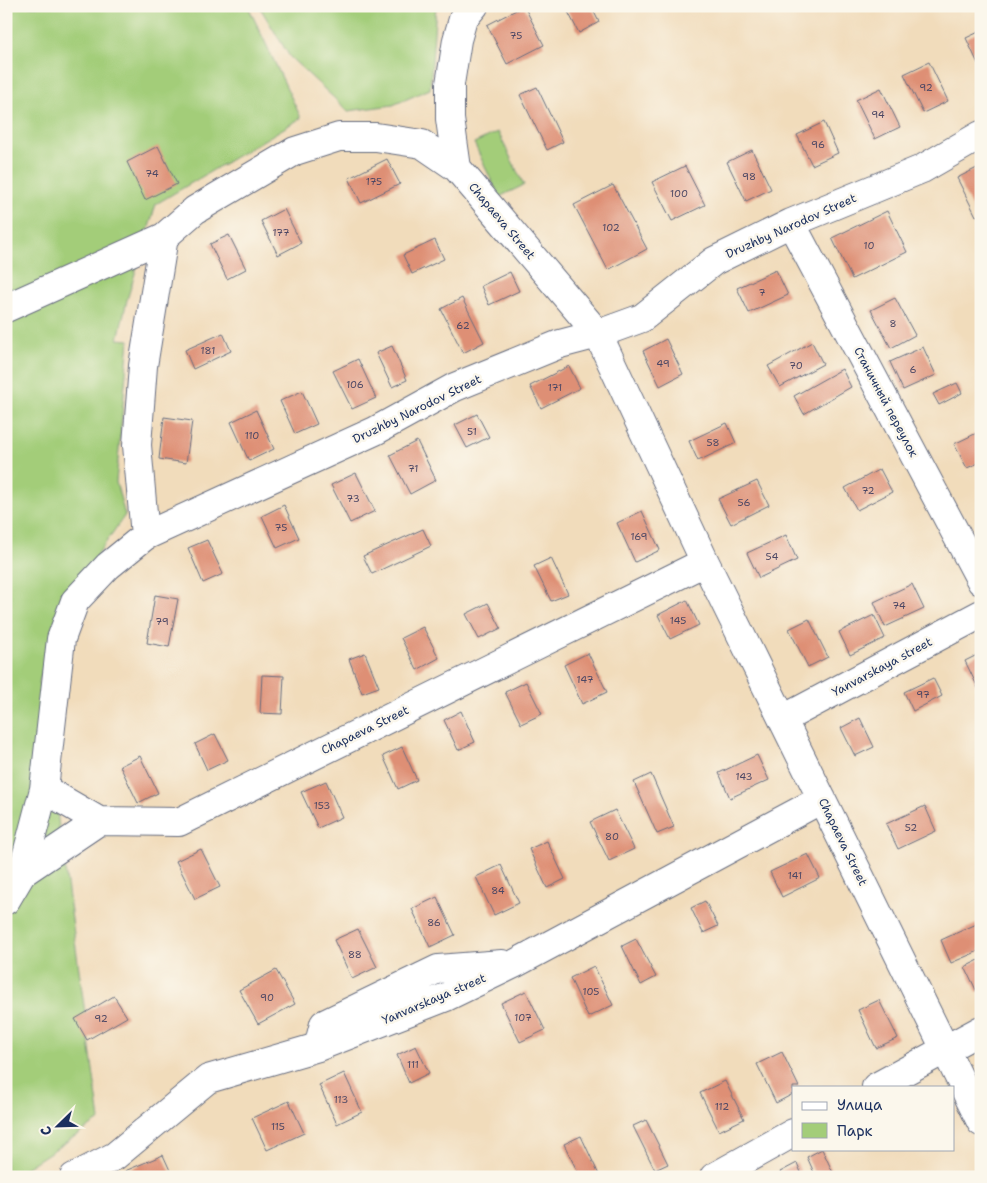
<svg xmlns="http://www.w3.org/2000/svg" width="987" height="1183" font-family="'Shantell Sans',sans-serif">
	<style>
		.green { fill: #a3cd79; stroke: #5f7e6c }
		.building { fill: #de8f74 }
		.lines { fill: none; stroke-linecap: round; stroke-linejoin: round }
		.minor-casing { stroke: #666c7f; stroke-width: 30 }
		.minor { stroke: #fff; stroke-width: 28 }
		.labels { text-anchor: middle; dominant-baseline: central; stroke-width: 5; stroke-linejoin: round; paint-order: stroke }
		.number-label { font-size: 10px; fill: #4c4764 }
		.street-label { font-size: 12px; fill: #1b2f5e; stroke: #fbf7ec }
	</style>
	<rect width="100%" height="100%" fill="#fbf7ec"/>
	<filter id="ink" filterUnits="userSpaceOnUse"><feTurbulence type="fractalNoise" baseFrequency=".02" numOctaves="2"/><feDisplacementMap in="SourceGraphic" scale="10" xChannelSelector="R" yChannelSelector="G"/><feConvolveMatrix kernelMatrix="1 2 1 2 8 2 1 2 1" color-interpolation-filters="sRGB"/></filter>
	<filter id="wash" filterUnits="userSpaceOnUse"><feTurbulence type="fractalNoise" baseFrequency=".0096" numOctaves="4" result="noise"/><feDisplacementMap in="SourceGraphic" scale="20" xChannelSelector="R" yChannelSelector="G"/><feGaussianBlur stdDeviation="1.12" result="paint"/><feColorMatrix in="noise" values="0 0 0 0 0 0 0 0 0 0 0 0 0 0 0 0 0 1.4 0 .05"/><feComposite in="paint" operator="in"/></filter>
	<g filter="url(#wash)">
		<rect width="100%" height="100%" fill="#f1dcbb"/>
		<!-- green -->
		<path class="green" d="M6,6H248L301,118L156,204L127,300L118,339L129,340L116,482L125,515L68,597L48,647L39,683L100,1120L12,1177H6Z
			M259,6H436L430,89L393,105L348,111L290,57Z
			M498,132L524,185L499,197L474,143Z"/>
		<g id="blocks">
			<!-- building -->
			<path class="building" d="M524,6L544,45L507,64L487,25Z
				M565,6H591L599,22L579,33Z
				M981,31V70L966,38Z
				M929,62L948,101L923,113L904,74Z
				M537,87L563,142L547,150L520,95Z
				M881,88L900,127L875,139L856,100Z
				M824,122L838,153L812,165L797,135Z
				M158,146L177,184L145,200L127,162Z
				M752,150L771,189L746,201L727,162Z
				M387,159L400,184L361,203L349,178Z
				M685,166L705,205L672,221L652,182Z
				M981,166V214L976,216L957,178Z
				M613,185L647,249L608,270L574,205Z
				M284,209L301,243L278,255L261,221Z
				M887,211L907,252L852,279L832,238Z
				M229,235L246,269L227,279L210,244Z
				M435,240L444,259L412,274L403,255Z
				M776,270L788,295L749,313L737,288Z
				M510,272L519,291L489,305L481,286Z
				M462,298L484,342L463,353L441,309Z
				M895,298L915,335L891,348L871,310Z
				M223,333L231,351L193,369L185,350Z
				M666,339L683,374L660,386L643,351Z
				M812,342L823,364L780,387L768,366Z
				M392,346L407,380L392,387L376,353Z
				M923,347L936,375L903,390L890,362Z
				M358,359L376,398L352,409L333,371Z
				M569,366L580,388L541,408L530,386Z
				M842,369L851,387L804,414L794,396Z
				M957,383L962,393L939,405L933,394Z
				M302,391L317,424L295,434L280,401Z
				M256,410L274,449L249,461L231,422Z
				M477,414L489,437L467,448L455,425Z
				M164,417L192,421L186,463L159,459Z
				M727,423L736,443L698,461L689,441Z
				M981,431V462L967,468L954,444Z
				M417,441L436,480L410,494L390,455Z
				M880,469L892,492L857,510L845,488Z
				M356,473L375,511L350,523L331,485Z
				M757,481L769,505L731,524L718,499Z
				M284,505L299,538L277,548L262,516Z
				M642,511L660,550L635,562L617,523Z
				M423,529L431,546L372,574L363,556Z
				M786,535L797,560L759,578L747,553Z
				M207,540L223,574L203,583L188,548Z
				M551,558L568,594L551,601L534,566Z
				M912,584L924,609L885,627L874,602Z
				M155,595L178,599L169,647L147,643Z
				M687,600L699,625L670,639L658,615Z
				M488,603L501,628L479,639L466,614Z
				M874,615L885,638L850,655L839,632Z
				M809,619L828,657L808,667L789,629Z
				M423,627L439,658L417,670L401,638Z
				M365,653L379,687L362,693L349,659Z
				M588,653L607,692L582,704L564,665Z
				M981,653V694L965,661Z
				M262,675L284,676L282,714L260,713Z
				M933,678L942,696L913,711L904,692Z
				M526,682L542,714L521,724L505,692Z
				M461,711L475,742L458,750L444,720Z
				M860,718L874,747L855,756L841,728Z
				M215,734L228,760L207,770L195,744Z
				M402,747L417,780L398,789L383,756Z
				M757,755L769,780L730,798L719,773Z
				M140,756L158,793L138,803L120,766Z
				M651,774L674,827L657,834L634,782Z
				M326,781L342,817L318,828L301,792Z
				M925,806L936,831L898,849L886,824Z
				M615,810L634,849L609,861L590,822Z
				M547,841L565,879L547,888L529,849Z
				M201,849L220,887L195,899L176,861Z
				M808,854L820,878L782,897L770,872Z
				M501,865L519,903L494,915L476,877Z
				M437,897L455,935L430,947L412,909Z
				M705,901L718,926L703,933L691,908Z
				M981,922V950L951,963L941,940Z
				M358,929L377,967L352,979L334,940Z
				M636,939L656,977L641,985L622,946Z
				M981,959V990L977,992L965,967Z
				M594,966L613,1005L588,1017L570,978Z
				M276,970L295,1004L258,1024L239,990Z
				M526,991L545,1030L520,1042L501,1003Z
				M114,996L127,1017L87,1040L75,1019Z
				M879,1000L898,1038L876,1048L858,1010Z
				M416,1046L429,1073L409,1083L397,1055Z
				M782,1052L799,1087H793V1094L776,1103L757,1064Z
				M344,1073L362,1112L337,1124L319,1085Z
				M725,1081L744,1119L719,1131L700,1093Z
				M289,1101L304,1133L267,1150L252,1118Z
				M646,1120L668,1164L655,1170L633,1126Z
				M581,1136L600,1177H580L564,1144Z
				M822,1149L835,1177H816L807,1157Z
				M163,1155L173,1177H127L125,1171Z
				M797,1163L803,1177H783L780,1172Z"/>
		</g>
	</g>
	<g filter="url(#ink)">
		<use href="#blocks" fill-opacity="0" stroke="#666c7f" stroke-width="1"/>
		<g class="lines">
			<!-- minor casing -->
			<g class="minor-casing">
				<path id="minor" d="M457,168L450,119V84L457,40L463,19L474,6
					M791,223L981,581
					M6,308L164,237L195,210L295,151L339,137H376L422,144L457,168L598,334L705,562L981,1122
					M145,536L375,431L455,387L560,344L598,334L642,318L714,261L791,223L922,169L981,135
					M783,719L981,614
					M44,789L99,821
					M22,873L99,821L179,822L705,562
					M6,900L22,873L44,789L61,639L75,601L108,566L145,536L137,445L143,366L164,237
					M318,1047L324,1024L438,969L502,964
					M876,1087L981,1030
					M74,1177L115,1156L208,1079L318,1047L446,997L516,963L822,799
					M714,1177L793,1133"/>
			</g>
			<!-- minor -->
			<use href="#minor" class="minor"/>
		</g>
	</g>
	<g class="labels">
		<!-- number labels -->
		<g class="number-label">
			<text x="516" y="35">75</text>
			<text x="926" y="87">92</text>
			<text x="878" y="114">94</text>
			<text x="818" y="144">96</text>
			<text x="152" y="173">74</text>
			<text x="749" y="176">98</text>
			<text x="374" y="181">175</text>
			<text x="679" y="193">100</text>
			<text x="611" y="227">102</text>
			<text x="281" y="232">177</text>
			<text x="869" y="245">10</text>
			<text x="762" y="292">7</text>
			<text x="893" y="323">8</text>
			<text x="463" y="325">62</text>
			<text x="208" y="350">181</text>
			<text x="663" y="363">49</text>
			<text x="796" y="365">70</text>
			<text x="913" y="369">6</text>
			<text x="355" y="384">106</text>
			<text x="555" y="387">171</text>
			<text x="472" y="431">51</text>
			<text x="252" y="435">110</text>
			<text x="713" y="442">58</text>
			<text x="413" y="468">71</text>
			<text x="868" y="490">72</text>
			<text x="353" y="498">73</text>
			<text x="744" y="502">56</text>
			<text x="281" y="527">75</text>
			<text x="639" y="536">169</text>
			<text x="772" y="556">54</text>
			<text x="899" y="605">74</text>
			<text x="678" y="620">145</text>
			<text x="162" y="621">79</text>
			<text x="585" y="679">147</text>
			<text x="923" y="694">97</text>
			<text x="744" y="776">143</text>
			<text x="322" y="805">153</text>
			<text x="911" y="827">52</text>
			<text x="612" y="836">80</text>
			<text x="795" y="875">141</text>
			<text x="498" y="890">84</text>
			<text x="434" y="922">86</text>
			<text x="355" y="954">88</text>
			<text x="591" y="991">105</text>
			<text x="267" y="997">90</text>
			<text x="523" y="1017">107</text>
			<text x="101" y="1018">92</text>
			<text x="413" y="1064">111</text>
			<text x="341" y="1099">113</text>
			<text x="722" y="1106">112</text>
			<text x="278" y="1126">115</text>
		</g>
		<!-- street labels -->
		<g class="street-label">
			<text transform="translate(502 221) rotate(50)">Chapaeva Street</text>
			<text transform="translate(791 226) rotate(-24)">Druzhby Narodov Street</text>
			<text transform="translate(886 402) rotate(62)">Станичный переулок</text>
			<text transform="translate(417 409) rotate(-26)">Druzhby Narodov Street</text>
			<text transform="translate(882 667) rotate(-28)">Yanvarskaya street</text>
			<text transform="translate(365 730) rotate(-26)">Chapaeva Street</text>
			<text transform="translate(843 842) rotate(64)">Chapaeva Street</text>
			<text transform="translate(434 999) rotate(-23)">Yanvarskaya street</text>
		</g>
	</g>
	<!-- margin -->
	<rect width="987" height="1183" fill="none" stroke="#fbf7ec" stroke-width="25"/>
	<!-- legend -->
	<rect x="792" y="1086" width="162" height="65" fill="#fbf7ec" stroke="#a1a7b3"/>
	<rect x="802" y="1102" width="25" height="8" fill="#ffffff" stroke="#a1a7b3"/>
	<text x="837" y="1110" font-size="15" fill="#1b2f5e">Улица</text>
	<rect x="802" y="1123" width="25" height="15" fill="#a3cd79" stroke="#a1a7b3"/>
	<text x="837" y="1136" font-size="15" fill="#1b2f5e">Парк</text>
	<!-- north arrow -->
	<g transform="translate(58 1126) rotate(247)" stroke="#fbf7ec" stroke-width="4" paint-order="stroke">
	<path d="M0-4L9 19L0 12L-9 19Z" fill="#1b2f5e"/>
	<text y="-8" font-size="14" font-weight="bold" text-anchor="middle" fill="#1b2f5e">С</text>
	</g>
</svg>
